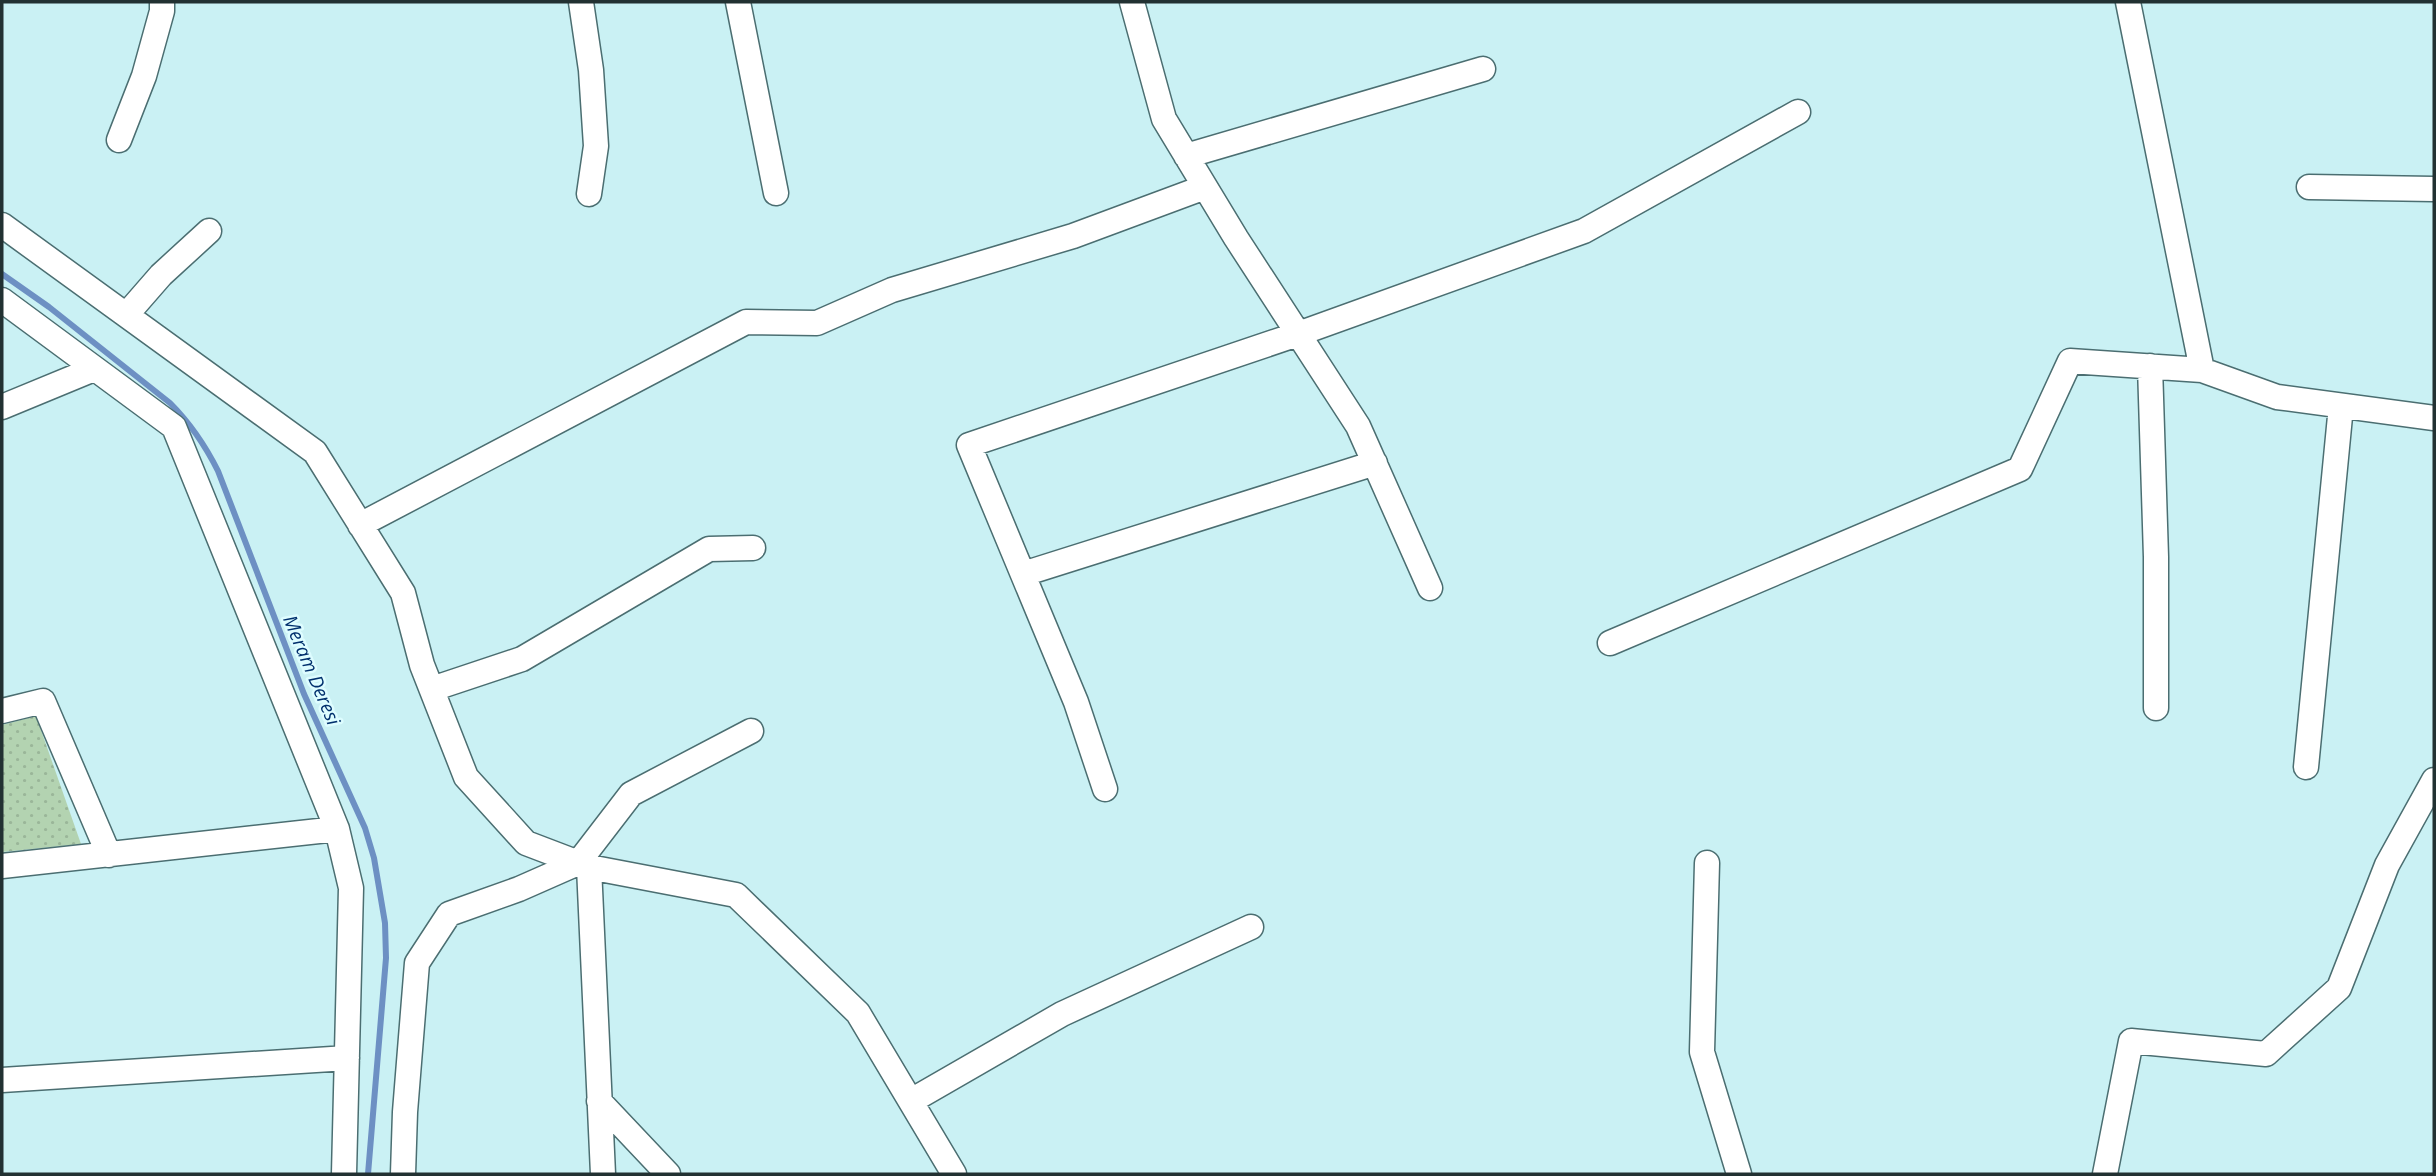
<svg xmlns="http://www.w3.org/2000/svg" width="2436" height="1176" font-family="'Open Sans',sans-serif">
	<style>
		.park { fill: url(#park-dots) }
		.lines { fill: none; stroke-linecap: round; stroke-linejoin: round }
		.stream { stroke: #6d90c3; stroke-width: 6 }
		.street-casing { stroke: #4b6e71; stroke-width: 27 }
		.street { stroke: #fff; stroke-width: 24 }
		.labels { text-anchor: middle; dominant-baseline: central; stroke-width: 5; stroke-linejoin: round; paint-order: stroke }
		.water-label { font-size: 19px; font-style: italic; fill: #01306d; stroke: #defdff }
	</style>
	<defs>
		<pattern id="park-dots" width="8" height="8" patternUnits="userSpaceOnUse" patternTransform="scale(1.75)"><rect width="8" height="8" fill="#b3d3b1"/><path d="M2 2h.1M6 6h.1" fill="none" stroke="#9ab699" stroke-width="1.8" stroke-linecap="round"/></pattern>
	</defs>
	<rect width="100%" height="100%" fill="#caf1f4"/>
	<!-- park -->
	<path class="park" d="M36,716L81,844L2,852V725Z"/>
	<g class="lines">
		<!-- stream -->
		<path class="stream" d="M2,274L49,307L170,403C190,423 205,445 218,471L304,694L365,828L374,858L385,923L386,958L368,1174"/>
		<!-- street casing -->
		<g class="street-casing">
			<path id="street" d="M581,2L591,70L596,146L589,194
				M738,2L776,193
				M1132,2L1164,119L1236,238L1358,426L1430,588
				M2128,2L2202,370L2277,397L2434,418
				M119,140L144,76L162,11V2
				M1186,156L1483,69
				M2309,187L2434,189
				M2,225L315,452L403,593L422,665L466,777L526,843L589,867L736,895L858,1013L954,1174
				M2,300L174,427L337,829L351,888L344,1174
				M127,314L161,275L209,231
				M2150,366L2156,557V708
				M2,407L94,369
				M360,525L746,322L817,323L892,290L1073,236L1205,187
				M1023,574L1375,463
				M1610,643L2020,469L2070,361L2202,370
				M432,689L522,659L709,549L753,548
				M2,711L43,701L109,855
				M2306,767L2341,406
				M1105,789L1076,702L969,445L1298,334L1584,231L1798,112
				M1707,863L1702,1052L1739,1174
				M2,866L337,829
				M589,867L603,1174
				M2,1080L347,1058
				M599,1101L668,1174
				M911,1101L1062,1014L1251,927
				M403,1174L405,1112L417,963L449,914L519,889L578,863L631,794L751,731
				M2105,1174L2131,1041L2266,1054L2339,988L2387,865L2434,780"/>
		</g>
		<!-- street -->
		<use href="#street" class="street"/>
	</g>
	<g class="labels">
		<!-- water labels -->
		<g class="water-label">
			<text transform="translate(312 670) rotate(67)">Meram Deresi</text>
		</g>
	</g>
	<!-- border -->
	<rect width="2436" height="1176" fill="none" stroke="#223132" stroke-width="7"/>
</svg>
